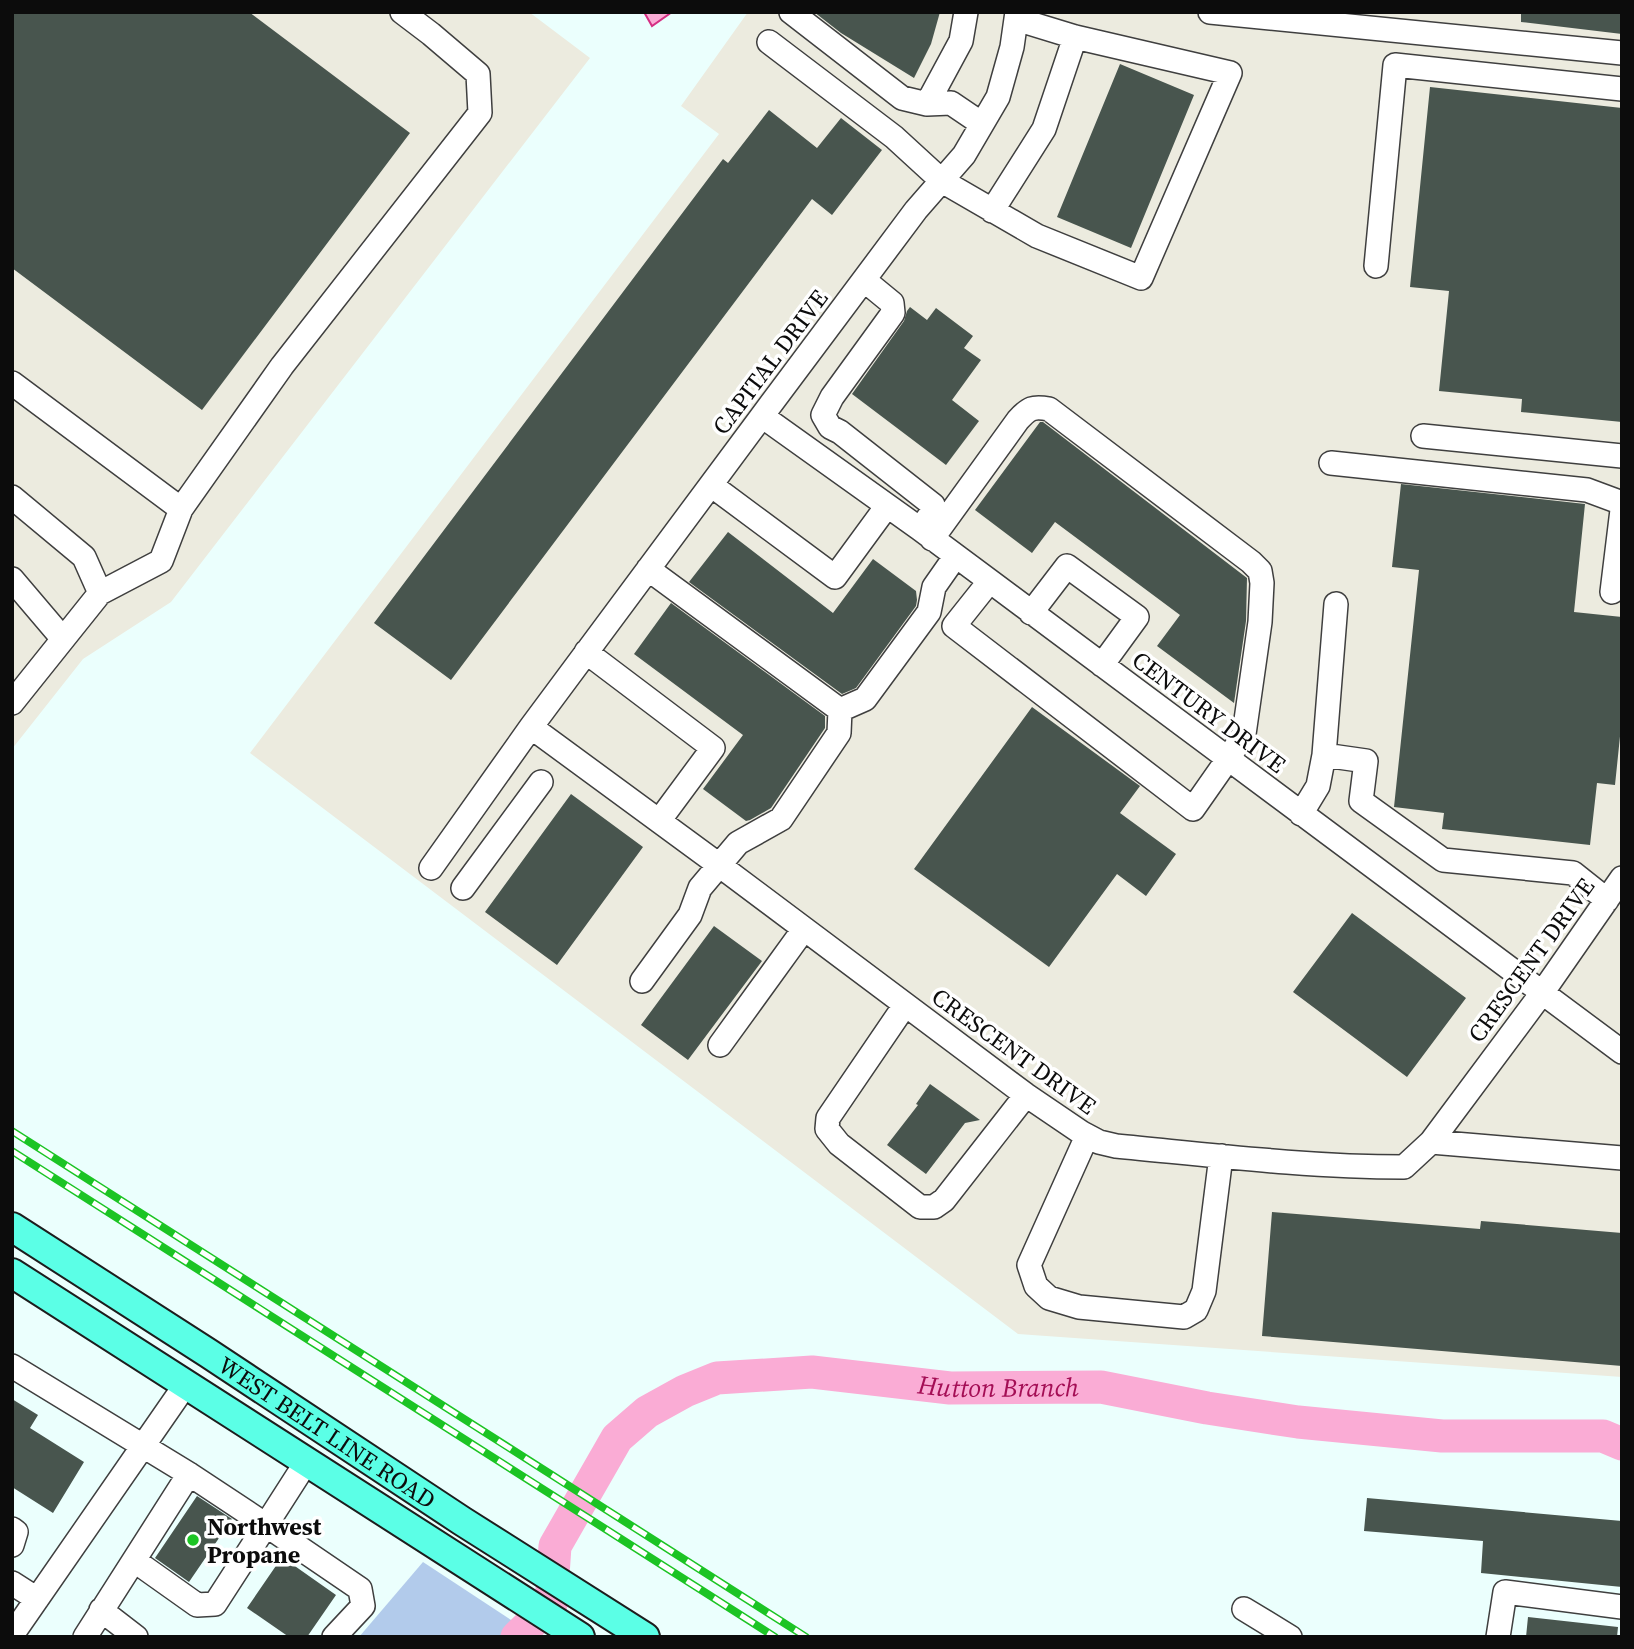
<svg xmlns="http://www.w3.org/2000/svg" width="1634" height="1649" font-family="'Source Serif 4',serif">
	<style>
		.industrial { fill: #ecebdf }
		.green { fill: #b2cbeb }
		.water { fill: #faacd5; stroke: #d52e83; stroke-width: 2 }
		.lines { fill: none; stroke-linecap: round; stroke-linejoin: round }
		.river { stroke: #faacd5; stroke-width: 33 }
		.building { fill: #48554e }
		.minor-casing { stroke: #3f3f3f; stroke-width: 26 }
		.major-casing { stroke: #1d1d1d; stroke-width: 32 }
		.minor { stroke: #fff; stroke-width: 23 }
		.major { stroke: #5bffe6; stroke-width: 28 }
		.rail-casing { stroke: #1cc424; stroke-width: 8 }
		.rail { stroke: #fff; stroke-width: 5; stroke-dasharray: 16; stroke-linecap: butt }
		.poi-dot { fill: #1cc424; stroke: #fff; stroke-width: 2.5 }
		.labels { text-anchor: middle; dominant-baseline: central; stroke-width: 7; stroke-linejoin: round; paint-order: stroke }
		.street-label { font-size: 24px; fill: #0c0c0c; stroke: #fff }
		.poi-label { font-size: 24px; font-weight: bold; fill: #0c0c0c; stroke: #fff; text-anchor: start }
		.water-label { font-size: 26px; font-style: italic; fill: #a40e55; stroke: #fff }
	</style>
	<rect width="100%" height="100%" fill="#ebfffd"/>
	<!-- industrial -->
	<path class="industrial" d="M12,12H529L590,58L171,602L83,659L12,749Z
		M748,12H1622V1377L1018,1334L250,753L719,134L681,106Z"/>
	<!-- green -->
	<path class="green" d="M423,1562L537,1637H359Z"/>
	<!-- water -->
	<path class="water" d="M644,12H672L652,26Z"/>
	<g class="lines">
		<!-- river -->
		<path class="river" id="s1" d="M517,1637L551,1604L555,1546L617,1438L647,1412L685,1391L717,1378L812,1372L950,1388L1101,1387L1207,1408L1298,1422L1442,1436H1603L1622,1444"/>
	</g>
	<!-- building -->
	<path class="building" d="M12,12H249L410,133L202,410L12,268Z
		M814,12H940L931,44L914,78L841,33Z
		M1521,12H1622V34L1521,22Z
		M1120,64L1194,95L1131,248L1057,217Z
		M1430,87L1622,108V422L1521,412L1522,399L1439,391L1449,291L1410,287Z
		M769,110L817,148L841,118L882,150L832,215L812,199L451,680L374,623L723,159L728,163Z
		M910,307L927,320L936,308L973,336L964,348L981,360L952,400L979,421L946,465L852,394L904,321L907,311Z
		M1040,422H1043L1247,578L1246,621L1234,703L1157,646L1180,615L1055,522L1032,553L975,510Z
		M1401,484L1585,504L1574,612L1622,617V717L1615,785L1597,783L1590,845L1442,829L1444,813L1394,807L1419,570L1392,567Z
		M728,532L833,613L873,559L916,591L917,600L916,606L856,688L842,694L689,582Z
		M671,603L825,716V728L771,808L750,820L746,821L703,789L743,735L634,654Z
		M1032,707L1140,786L1120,813L1176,854L1146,896L1117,874L1049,967L914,869Z
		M571,794L643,847L557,965L485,912Z
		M1352,913L1466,998L1407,1077L1293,992Z
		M714,926L762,961L688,1060L641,1025Z
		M930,1084L980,1120L965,1123L926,1174L887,1145L918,1105L916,1104Z
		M1272,1212L1480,1229L1481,1221L1622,1233V1366L1262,1336Z
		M12,1399L38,1415L30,1428L84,1462L53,1513L12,1487Z
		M197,1496L232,1519L189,1582L155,1558Z
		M1367,1498L1622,1521V1587L1481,1573L1483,1541L1364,1531Z
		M282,1557L336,1595L307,1637H289L247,1608Z
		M1528,1617L1618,1627L1617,1637H1526Z"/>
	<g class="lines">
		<!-- minor casing -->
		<g class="minor-casing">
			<path id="minor" d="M791,12L902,98L927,104L951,103L982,124
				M1210,12L1622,53
				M769,42L894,137L942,181L1037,236L1141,278L1230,73L1075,37L1016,19
				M927,104L961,41L966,12
				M992,211L1044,129L1075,37
				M1376,266L1395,65L1622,89
				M864,280L892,303L893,313L832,397L823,415L830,427L840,432L933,505V511L920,529
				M12,383L181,509
				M762,416L920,529L1622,1052
				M1423,436L1622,456
				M1331,463L1587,490L1622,503
				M711,485L835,577L887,506
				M12,497L84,557L100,593L12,703
				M932,539L1018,420C1029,408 1033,406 1049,409L1251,562L1260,571L1262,583L1260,622L1244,734L1228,759L1193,809L954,626L989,582
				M648,569L840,710
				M12,579L63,639
				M1612,592L1622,510
				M100,593L161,561L181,509L282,366L480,113L478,74L431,34L402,12
				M1031,613L1067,566L1137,617L1102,665
				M586,652L713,748L659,821
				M531,727L719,865L1026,1095L1082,1133L1099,1142L1116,1146C1211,1155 1308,1167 1404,1167L1431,1142L1542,993L1622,878
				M1324,755L1336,604
				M1301,814L1318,786L1324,755L1366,761L1361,801L1443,860L1573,873L1607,900
				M431,868L531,727L762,416L916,210L964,155L998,97L1012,47L1017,12
				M463,888L541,782
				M642,981L690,915L700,888L738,843L781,819L839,733L840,710L865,699L929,612L934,587L955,557
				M905,1005L828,1118L827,1129L839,1144L920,1207H934L944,1200L1026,1095
				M720,1045L804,929
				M1087,1136L1029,1265L1036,1286L1049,1298L1079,1307L1184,1317L1196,1310L1204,1291L1221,1156
				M1431,1142L1622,1158
				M12,1366L189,1474L266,1525L307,1461
				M12,1529L16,1532L12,1545
				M135,1561L197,1605L215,1604L266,1525L360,1589L363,1606L334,1637
				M12,1583L37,1599
				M1244,1609L1290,1637
				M101,1610L136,1637
				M12,1635L186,1384
				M85,1637L189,1474
				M1498,1637L1505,1592L1622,1607"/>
		</g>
		<!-- major casing -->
		<g class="major-casing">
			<g id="major">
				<path id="s2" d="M12,1227L208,1353L462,1521L645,1637"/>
				<path d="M12,1273L580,1637"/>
			</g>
		</g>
		<!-- minor -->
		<use href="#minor" class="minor"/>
		<!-- major -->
		<use href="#major" class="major"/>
		<!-- rail casing -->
		<g class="rail-casing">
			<path id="rail" d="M12,1131L806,1637
				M12,1151L775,1637"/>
		</g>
		<!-- rail -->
		<use href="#rail" class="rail"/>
	</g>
	<!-- markers -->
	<circle class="poi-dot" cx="193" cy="1540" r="7"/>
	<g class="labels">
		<!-- street labels -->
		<g class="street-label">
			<text transform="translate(770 362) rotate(-53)">CAPITAL DRIVE</text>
			<text transform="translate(1209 712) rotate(37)">CENTURY DRIVE</text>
			<text transform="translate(1531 960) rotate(-54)">CRESCENT DRIVE</text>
			<text transform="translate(1014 1051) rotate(36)">CRESCENT DRIVE</text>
			<text stroke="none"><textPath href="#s2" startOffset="376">WEST BELT LINE ROAD</textPath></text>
		</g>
		<!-- poi labels -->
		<g class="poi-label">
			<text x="207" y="1526">Northwest<tspan x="207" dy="28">Propane</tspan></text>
		</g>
		<!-- water labels -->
		<g class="water-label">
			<text stroke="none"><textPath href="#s1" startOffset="630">Hutton Branch</textPath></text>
		</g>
	</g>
	<!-- border -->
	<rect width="1634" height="1649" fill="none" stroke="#0c0c0c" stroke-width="28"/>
</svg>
